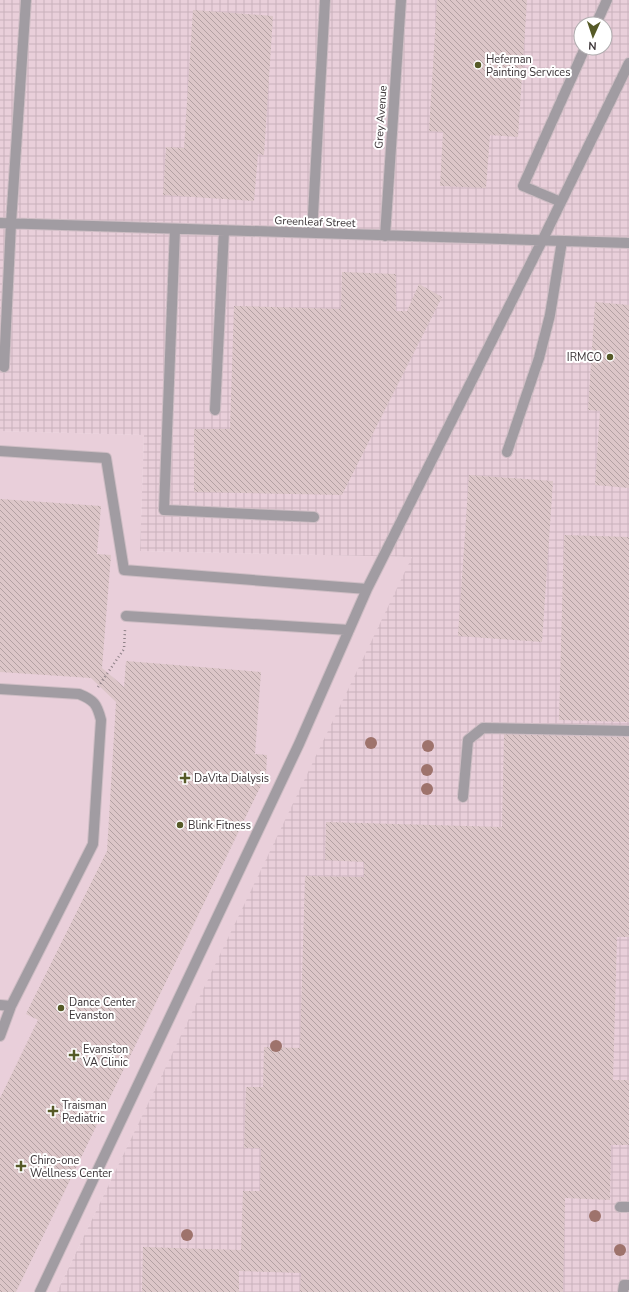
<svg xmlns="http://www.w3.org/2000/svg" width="629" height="1292" font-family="'Nunito Sans',sans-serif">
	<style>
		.built { fill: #e9cfda }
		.industrial { fill: url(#industrial-grid); fill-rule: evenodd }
		.building { fill: url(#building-back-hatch) }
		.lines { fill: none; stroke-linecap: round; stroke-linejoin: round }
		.minor-casing { stroke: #cebdc4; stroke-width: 12 }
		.path { stroke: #8e8187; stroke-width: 2.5; stroke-dasharray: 1 3; stroke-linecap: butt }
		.minor { stroke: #a19ca2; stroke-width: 10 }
		.tree { fill: #9e736c }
		.poi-dot { fill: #565a27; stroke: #fff; stroke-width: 1.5 }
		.labels { text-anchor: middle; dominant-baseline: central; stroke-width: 4; stroke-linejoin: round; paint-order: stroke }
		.poi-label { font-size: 11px; fill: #3a3336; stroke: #fff; text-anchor: start }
		.street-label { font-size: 11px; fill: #3a3336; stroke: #fff }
	</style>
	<defs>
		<pattern id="industrial-grid" width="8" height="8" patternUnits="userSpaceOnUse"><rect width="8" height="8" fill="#e9cfda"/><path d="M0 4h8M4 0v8" fill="none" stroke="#c9b2bc"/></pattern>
		<pattern id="building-back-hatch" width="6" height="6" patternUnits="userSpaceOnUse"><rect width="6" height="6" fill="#dcc6c8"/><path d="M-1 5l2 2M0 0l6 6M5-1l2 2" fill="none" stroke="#b3a1a3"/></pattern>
	</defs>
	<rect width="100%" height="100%" fill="#f3dfe8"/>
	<!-- built -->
	<path class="built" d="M0,431L144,435L140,551L413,557L57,1292H0Z"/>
	<!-- industrial -->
	<path class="industrial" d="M0,0H629V1292H57L412,557L140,551L144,435L0,431ZM581,24H605V48H581Z"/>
	<!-- building -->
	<path class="building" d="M437,0H527L518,137L490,135L486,188L440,186L443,132L429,131Z
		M193,10L273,16L264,155L258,154L254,201L163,195L166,147L184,148Z
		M342,272L396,274V311H407L419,284L442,297L342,495L194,492V429H230L234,306L341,309Z
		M595,302L629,305V488L595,485L600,411L588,410Z
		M469,475L553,481L542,642L458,636Z
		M0,499L101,506L97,554L111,555L102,668L124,687L126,661L261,672L255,754L267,755L266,775L16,1292H0V1098L38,1020L26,1014L107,851L116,702L91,678L0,672Z
		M564,535L629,537V722L559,720Z
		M504,734L629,737V937H617L613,1080H629V1145H611L610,1200L565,1198L563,1292H300L301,1273L239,1271V1292H142L143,1247L241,1250L243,1191H260L261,1148H244L246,1087H263L264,1047L300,1048L305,876L364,877V862L325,860L326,822L502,827Z"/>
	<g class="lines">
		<!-- minor casing -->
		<g class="minor-casing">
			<path id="minor" d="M596,24L607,0
				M561,202L523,186L585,48
				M0,223L629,243
				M175,229L164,510L314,517
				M312,233L325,0
				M385,236L401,0
				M4,367L11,223L26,0
				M215,410L224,231
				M0,451L106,458L124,570L367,589L299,744L40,1292
				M507,452L539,358L550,315L562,241
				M367,589L542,241L629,63
				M126,616L349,630
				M0,689L79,694C94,700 97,704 101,720L93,844L11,1006L0,1036
				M463,797L468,740L483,728L629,731
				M0,1005L11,1006
				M620,1207H629
				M623,1292L624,1285H629"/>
		</g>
		<!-- path -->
		<path class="path" d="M98,687L124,649L125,630"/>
		<!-- minor -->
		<use href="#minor" class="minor"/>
	</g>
	<!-- trees -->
	<g class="tree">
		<circle cx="371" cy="743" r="6"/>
		<circle cx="428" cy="746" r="6"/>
		<circle cx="427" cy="770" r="6"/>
		<circle cx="427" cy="789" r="6"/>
		<circle cx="276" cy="1046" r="6"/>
		<circle cx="595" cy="1216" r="6"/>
		<circle cx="187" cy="1235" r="6"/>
		<circle cx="620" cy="1250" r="6"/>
	</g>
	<!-- markers -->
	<g class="poi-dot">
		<circle cx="478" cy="65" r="4"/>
		<circle cx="610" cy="357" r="4"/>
		<path d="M183 772h4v4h4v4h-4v4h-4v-4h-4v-4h4z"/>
		<circle cx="180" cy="825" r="4"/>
		<circle cx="61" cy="1008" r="4"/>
		<path d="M72 1049h4v4h4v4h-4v4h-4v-4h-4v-4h4z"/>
		<path d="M51 1105h4v4h4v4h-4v4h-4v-4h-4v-4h4z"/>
		<path d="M19 1160h4v4h4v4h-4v4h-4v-4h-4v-4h4z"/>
	</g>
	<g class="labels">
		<!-- poi labels -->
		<g class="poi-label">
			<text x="486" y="59">Hefernan<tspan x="486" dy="13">Painting Services</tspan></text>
			<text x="602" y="357" text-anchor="end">IRMCO</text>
			<text x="194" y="778">DaVita Dialysis</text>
			<text x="188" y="825">Blink Fitness</text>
			<text x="69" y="1002">Dance Center<tspan x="69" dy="13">Evanston</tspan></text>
			<text x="83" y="1049">Evanston<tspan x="83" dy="13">VA Clinic</tspan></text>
			<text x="62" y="1105">Traisman<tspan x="62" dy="13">Pediatric</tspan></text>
			<text x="30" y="1160">Chiro-one<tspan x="30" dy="13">Wellness Center</tspan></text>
		</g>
		<!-- street labels -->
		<g class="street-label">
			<text transform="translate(381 117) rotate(-86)">Grey Avenue</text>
			<text transform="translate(315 222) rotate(2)">Greenleaf Street</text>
		</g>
	</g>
	<!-- north arrow -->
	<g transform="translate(593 36) rotate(183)"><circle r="19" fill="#ffffff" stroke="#b0adaf"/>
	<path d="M0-3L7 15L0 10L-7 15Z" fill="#565a27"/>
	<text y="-6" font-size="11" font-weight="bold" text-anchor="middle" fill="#3a3336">N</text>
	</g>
</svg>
